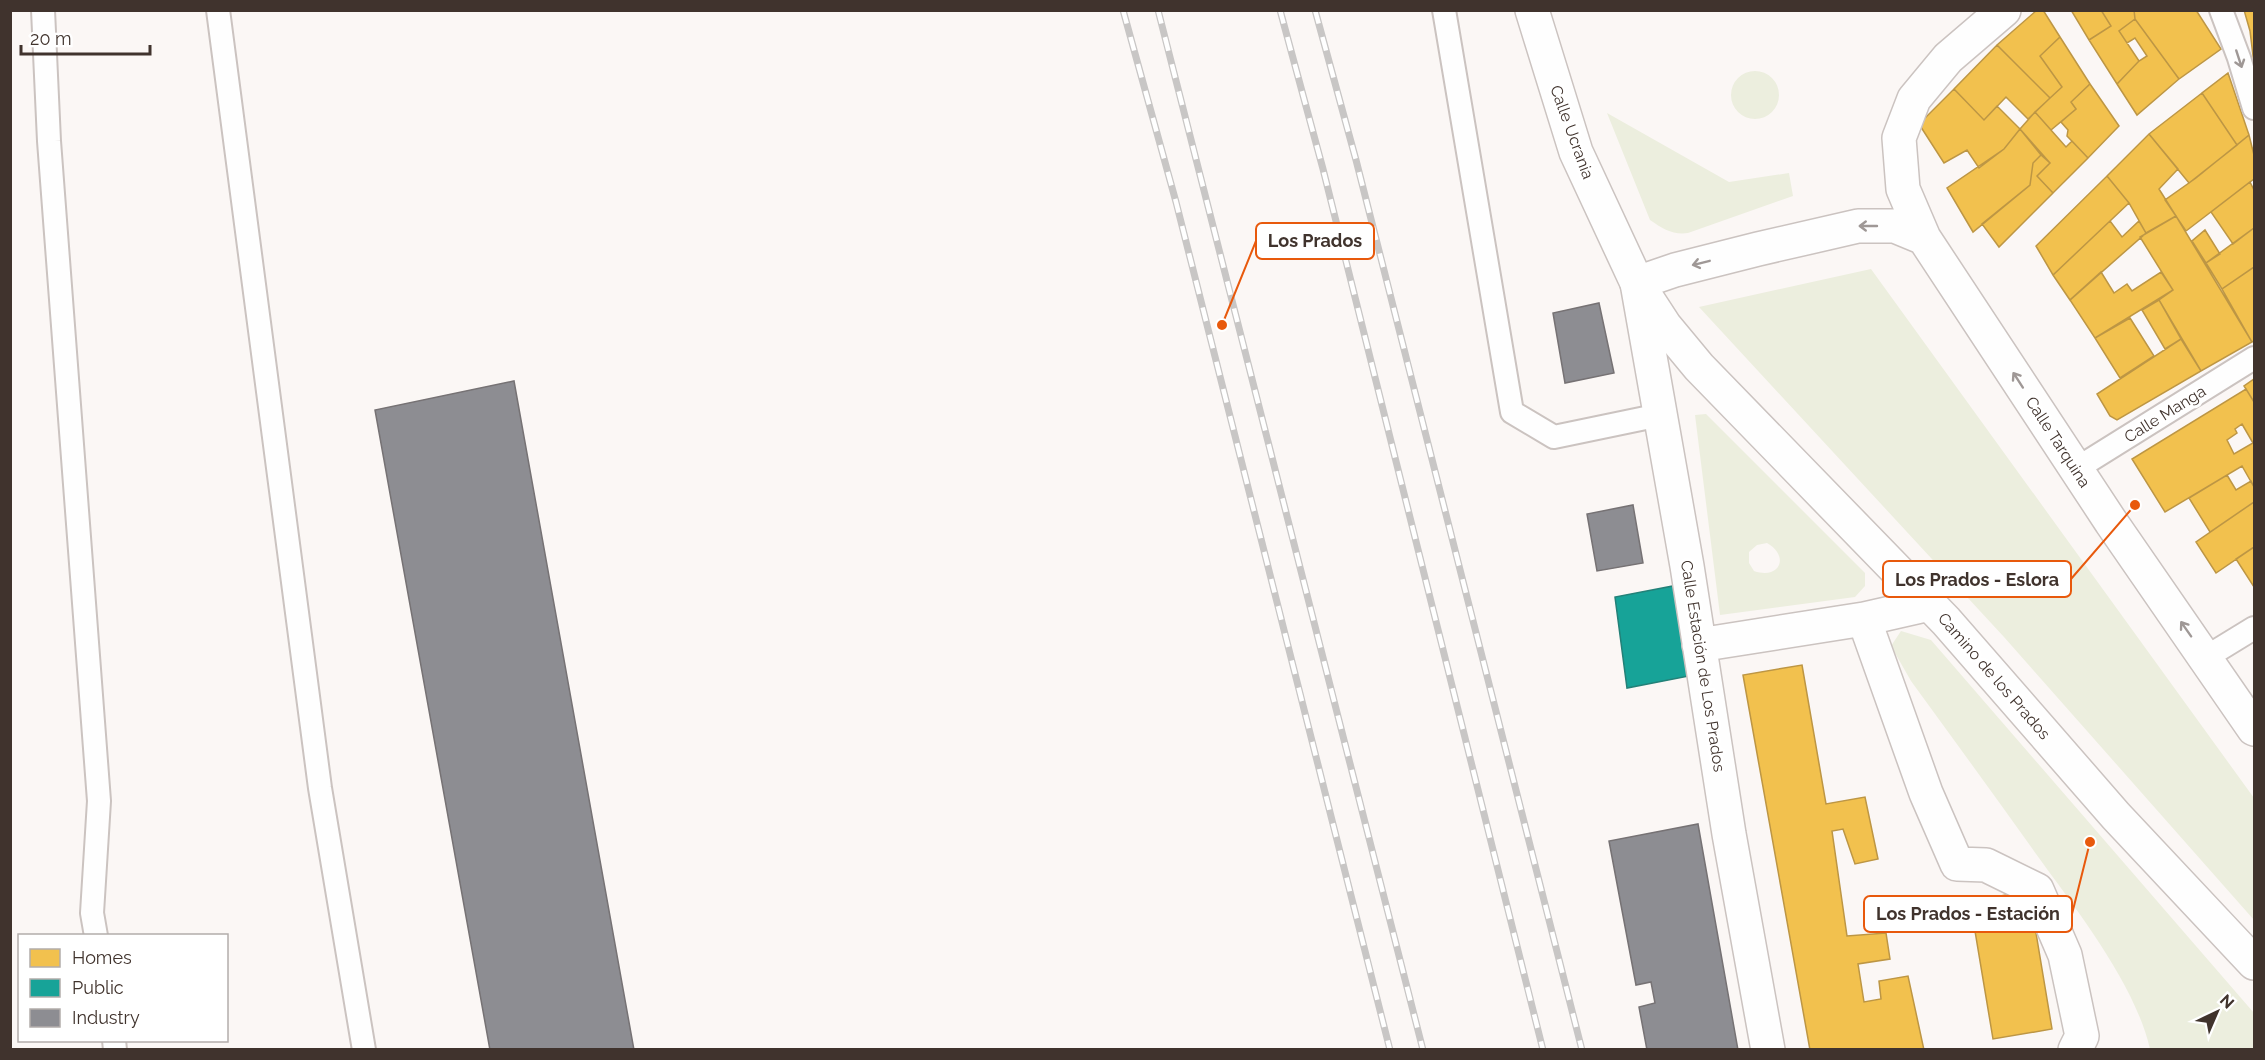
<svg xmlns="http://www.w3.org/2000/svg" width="2265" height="1060" font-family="Raleway,sans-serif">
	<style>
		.green { fill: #eceede; fill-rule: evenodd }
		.homes { fill: #f2c14e; stroke: #bd9644; stroke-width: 1.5; fill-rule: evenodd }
		.public { fill: #17a398; stroke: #238178; stroke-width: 1.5 }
		.industry { fill: #8d8d92; stroke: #767274; stroke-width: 1.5 }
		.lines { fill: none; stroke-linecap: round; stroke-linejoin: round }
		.service-casing { stroke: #cbc3c0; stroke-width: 26 }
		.minor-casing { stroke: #cbc3c0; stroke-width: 36 }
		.secondary-casing { stroke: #cbc3c0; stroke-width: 36 }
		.service { stroke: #fefefe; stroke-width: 22 }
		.minor { stroke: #fefefe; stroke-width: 33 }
		.secondary { stroke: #fefefe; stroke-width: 33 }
		.rail-casing { stroke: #c8c6c5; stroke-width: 7 }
		.rail { stroke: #fff; stroke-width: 4.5; stroke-dasharray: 14; stroke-linecap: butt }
		.oneway { stroke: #9f9896 }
		.labels { text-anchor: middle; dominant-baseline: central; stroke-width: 6; stroke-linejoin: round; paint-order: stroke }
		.street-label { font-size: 16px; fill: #40332d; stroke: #fff }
		.leader { fill: none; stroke: #e8590c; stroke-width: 2 }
		.callout-dot { fill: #e8590c; stroke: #fff; stroke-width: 2 }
		.callout { fill: #fff; stroke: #e8590c; stroke-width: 2 }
		.callout-label { font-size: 18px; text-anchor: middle; font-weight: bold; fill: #40332d }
	</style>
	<rect width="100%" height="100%" fill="#fbf7f5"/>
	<!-- green -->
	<path class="green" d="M1731 95a24 24 0 1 1 48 0a24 24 0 1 1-48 0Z
		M1607,113L1729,182L1789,173L1793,196L1688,233C1673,235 1663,229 1650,220Z
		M1871,269L2254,798V920L2004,637L1699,307Z
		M1706,414L1865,573V586L1855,597L1720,615L1695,415ZM1767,543C1790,556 1780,580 1754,571L1749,563V552L1757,545Z
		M1901,631L1931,640L2254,1013V1049H2150C2135,984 2078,912 2039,858C1997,799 1954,740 1911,681L1891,646Z"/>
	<!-- homes -->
	<path class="homes" d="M2037,10H2043L2060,37L2040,56L2062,87L2050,98L1997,45Z
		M2071,10H2101L2111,26L2089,40Z
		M2101,10H2134L2135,19L2119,31L2139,61L2117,84L2089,40L2111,26Z
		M2134,10H2196L2221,49L2179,79L2135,19Z
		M2244,10H2254V64L2250,31Z
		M2135,19L2179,79L2137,115L2117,84L2139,61L2147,56L2135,38L2127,43L2119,31Z
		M2060,37L2090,84L2071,102L2076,109L2051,130L2035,112L2062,87L2040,56Z
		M1997,45L2050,98L2028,119L2006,97L1984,120L1954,89Z
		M2228,73L2249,135L2237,145L2202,93Z
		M2090,84L2119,126L2088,158L2067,136L2068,130L2061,122L2076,109L2071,102Z
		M1954,89L1984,120L1997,106L2020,129L2004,149L1979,168L1967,150L1944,163L1919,124Z
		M2202,93L2237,145L2189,183L2149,134Z
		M2035,112L2066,147L2072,141L2088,158L2053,193L2037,176L2050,163L2020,129Z
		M2020,129L2041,155L2033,163L2030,185L1973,232L1947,188L2004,149Z
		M2149,134L2178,169L2159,189L2176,216L2146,233L2129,203L2107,176Z
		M2249,135L2254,155V179L2186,231L2165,200L2196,178Z
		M2041,155L2050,163L2037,176L2053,193L1999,247L1982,224L2030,185L2033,163Z
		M2107,176L2129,203L2053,275L2036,246Z
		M2250,182L2254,190V228L2233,244L2211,212Z
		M2176,216L2252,342L2201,371L2159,300L2173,290L2140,237Z
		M2110,221L2122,237L2139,221L2146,233L2070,300L2053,275Z
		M2254,228V267L2222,289L2206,263Z
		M2205,230L2220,254L2206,263L2192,241Z
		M2254,267V341L2252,342L2222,289Z
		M2101,272L2114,293L2127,284L2132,291L2161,272L2173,290L2095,338L2070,300Z
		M2159,300L2181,339L2165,349L2142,310Z
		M2130,318L2154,356L2120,378L2095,338Z
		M2181,339L2201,371L2117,420L2110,416L2097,394Z
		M2254,379V402L2244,386Z
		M2246,389L2254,402V487L2242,466L2165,512L2132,459ZM2242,424L2253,443L2234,454L2227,440L2237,433L2235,429Z
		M2227,475L2236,490L2251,481L2254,487V502L2210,532L2189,498Z
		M2254,502V547L2216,573L2196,542Z
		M2254,547V587L2236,559Z
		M1802,665L1826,804L1865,797L1878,859L1855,864L1843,829L1832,831L1847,936L1886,933L1890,959L1858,964L1864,1002L1881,999L1879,981L1908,976L1924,1050H1810L1743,675Z
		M2029,891L2052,1029L1993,1039L1970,901Z"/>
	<!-- public -->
	<path class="public" d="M1673,586L1689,676L1627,688L1615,597Z"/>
	<!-- industry -->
	<path class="industry" d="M1599,303L1614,373L1565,383L1553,313Z
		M514,381L634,1050H490L375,410Z
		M1633,505L1643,563L1597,571L1587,514Z
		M1698,824L1738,1050H1647L1639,1007L1655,1003L1651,982L1636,985L1609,841Z"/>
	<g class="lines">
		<!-- service casing -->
		<g class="service-casing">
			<path id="service" d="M43,10L49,141L99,801L92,913L96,936
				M218,10L320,788L364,1050
				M1444,10L1512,412L1554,437L1660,415
				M2221,10L2239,58L2254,108
				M2076,469L2254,358
				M2205,658L2254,628
				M114,1040L115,1050"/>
		</g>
		<!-- minor casing -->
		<g class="minor-casing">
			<path id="minor" d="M2004,10L1948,58L1914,99L1899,138L1903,189L1924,238L2111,522L2254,729
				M1930,604L1864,619L1926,793L1957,864L1986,865L2037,890L2065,955L2082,1036L2075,1050
				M1699,645L1864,619
				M1768,1050L1729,834L1687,566L1637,283L1675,270L1758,249L1858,226H1895L1924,238"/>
		</g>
		<!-- secondary casing -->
		<g class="secondary-casing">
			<path id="secondary" d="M1532,10L1576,152L1637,283L1665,326L1699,367L1946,621L2116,816L2254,963"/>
		</g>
		<!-- service -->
		<use href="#service" class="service"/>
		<!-- minor -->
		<use href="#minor" class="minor"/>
		<!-- secondary -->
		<use href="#secondary" class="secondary"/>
		<!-- rail casing -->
		<g class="rail-casing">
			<path id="rail" d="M1123,10L1176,202L1390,1050
				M1158,10L1423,1050
				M1280,10L1323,169L1543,1050
				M1315,10L1356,160L1582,1050"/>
		</g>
		<!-- rail -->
		<use href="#rail" class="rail"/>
	</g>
	<!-- one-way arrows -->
	<defs><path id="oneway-shaft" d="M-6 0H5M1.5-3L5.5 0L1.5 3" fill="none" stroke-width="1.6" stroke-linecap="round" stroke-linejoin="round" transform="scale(1.5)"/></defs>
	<g class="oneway">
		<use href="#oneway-shaft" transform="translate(2239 59) rotate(72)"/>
		<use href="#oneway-shaft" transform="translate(1868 226) rotate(-180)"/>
		<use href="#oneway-shaft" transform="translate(1701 263) rotate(166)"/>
		<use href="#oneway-shaft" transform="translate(2018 380) rotate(-123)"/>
		<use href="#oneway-shaft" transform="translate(2186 629) rotate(-125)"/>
	</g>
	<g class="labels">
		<!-- street labels -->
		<g class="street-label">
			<text transform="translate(1572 132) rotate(70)">Calle Ucrania</text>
			<text transform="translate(2165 414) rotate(-32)">Calle Manga</text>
			<text transform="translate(2058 442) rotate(57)">Calle Tarquina</text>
			<text transform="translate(1703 666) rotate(81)">Calle Estación de Los Prados</text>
			<text transform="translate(1994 676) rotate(49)">Camino de los Prados</text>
		</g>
	</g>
	<!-- callouts -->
	<path class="leader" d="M1222 325L1256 241M2135 505L2071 579M2090 842L2072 914"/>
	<g class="callout-dot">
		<circle cx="1222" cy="325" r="6"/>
		<circle cx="2135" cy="505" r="6"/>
		<circle cx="2090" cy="842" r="6"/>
	</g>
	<g class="callout">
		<rect x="1256" y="223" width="118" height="36" rx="6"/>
		<rect x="1883" y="561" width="188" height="36" rx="6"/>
		<rect x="1864" y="896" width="208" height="36" rx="6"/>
	</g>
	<g class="callout-label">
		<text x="1315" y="247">Los Prados</text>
		<text x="1977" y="586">Los Prados - Eslora</text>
		<text x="1968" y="920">Los Prados - Estación</text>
	</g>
	<!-- border -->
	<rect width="2265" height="1060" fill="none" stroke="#40332d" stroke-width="24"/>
	<!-- legend -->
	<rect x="18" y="934" width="210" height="108" fill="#ffffff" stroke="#b3adab" stroke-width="1.5"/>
	<rect x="30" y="949" width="30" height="18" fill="#f2c14e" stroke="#b3adab" stroke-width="1.5"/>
	<text x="72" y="964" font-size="18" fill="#40332d">Homes</text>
	<rect x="30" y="979" width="30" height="18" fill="#17a398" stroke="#b3adab" stroke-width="1.5"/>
	<text x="72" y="994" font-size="18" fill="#40332d">Public</text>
	<rect x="30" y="1009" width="30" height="18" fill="#8d8d92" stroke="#b3adab" stroke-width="1.5"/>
	<text x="72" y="1024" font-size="18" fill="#40332d">Industry</text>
	<!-- north arrow -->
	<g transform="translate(2217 1012) rotate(44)" stroke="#ffffff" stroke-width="4.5" paint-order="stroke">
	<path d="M0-4.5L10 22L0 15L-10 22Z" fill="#40332d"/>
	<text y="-9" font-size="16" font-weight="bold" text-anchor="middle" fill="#40332d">N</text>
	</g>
	<!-- scale -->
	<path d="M21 45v9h129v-9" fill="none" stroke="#40332d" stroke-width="3"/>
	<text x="30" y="45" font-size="18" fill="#40332d" stroke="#ffffff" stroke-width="4.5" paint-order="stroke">20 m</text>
</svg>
